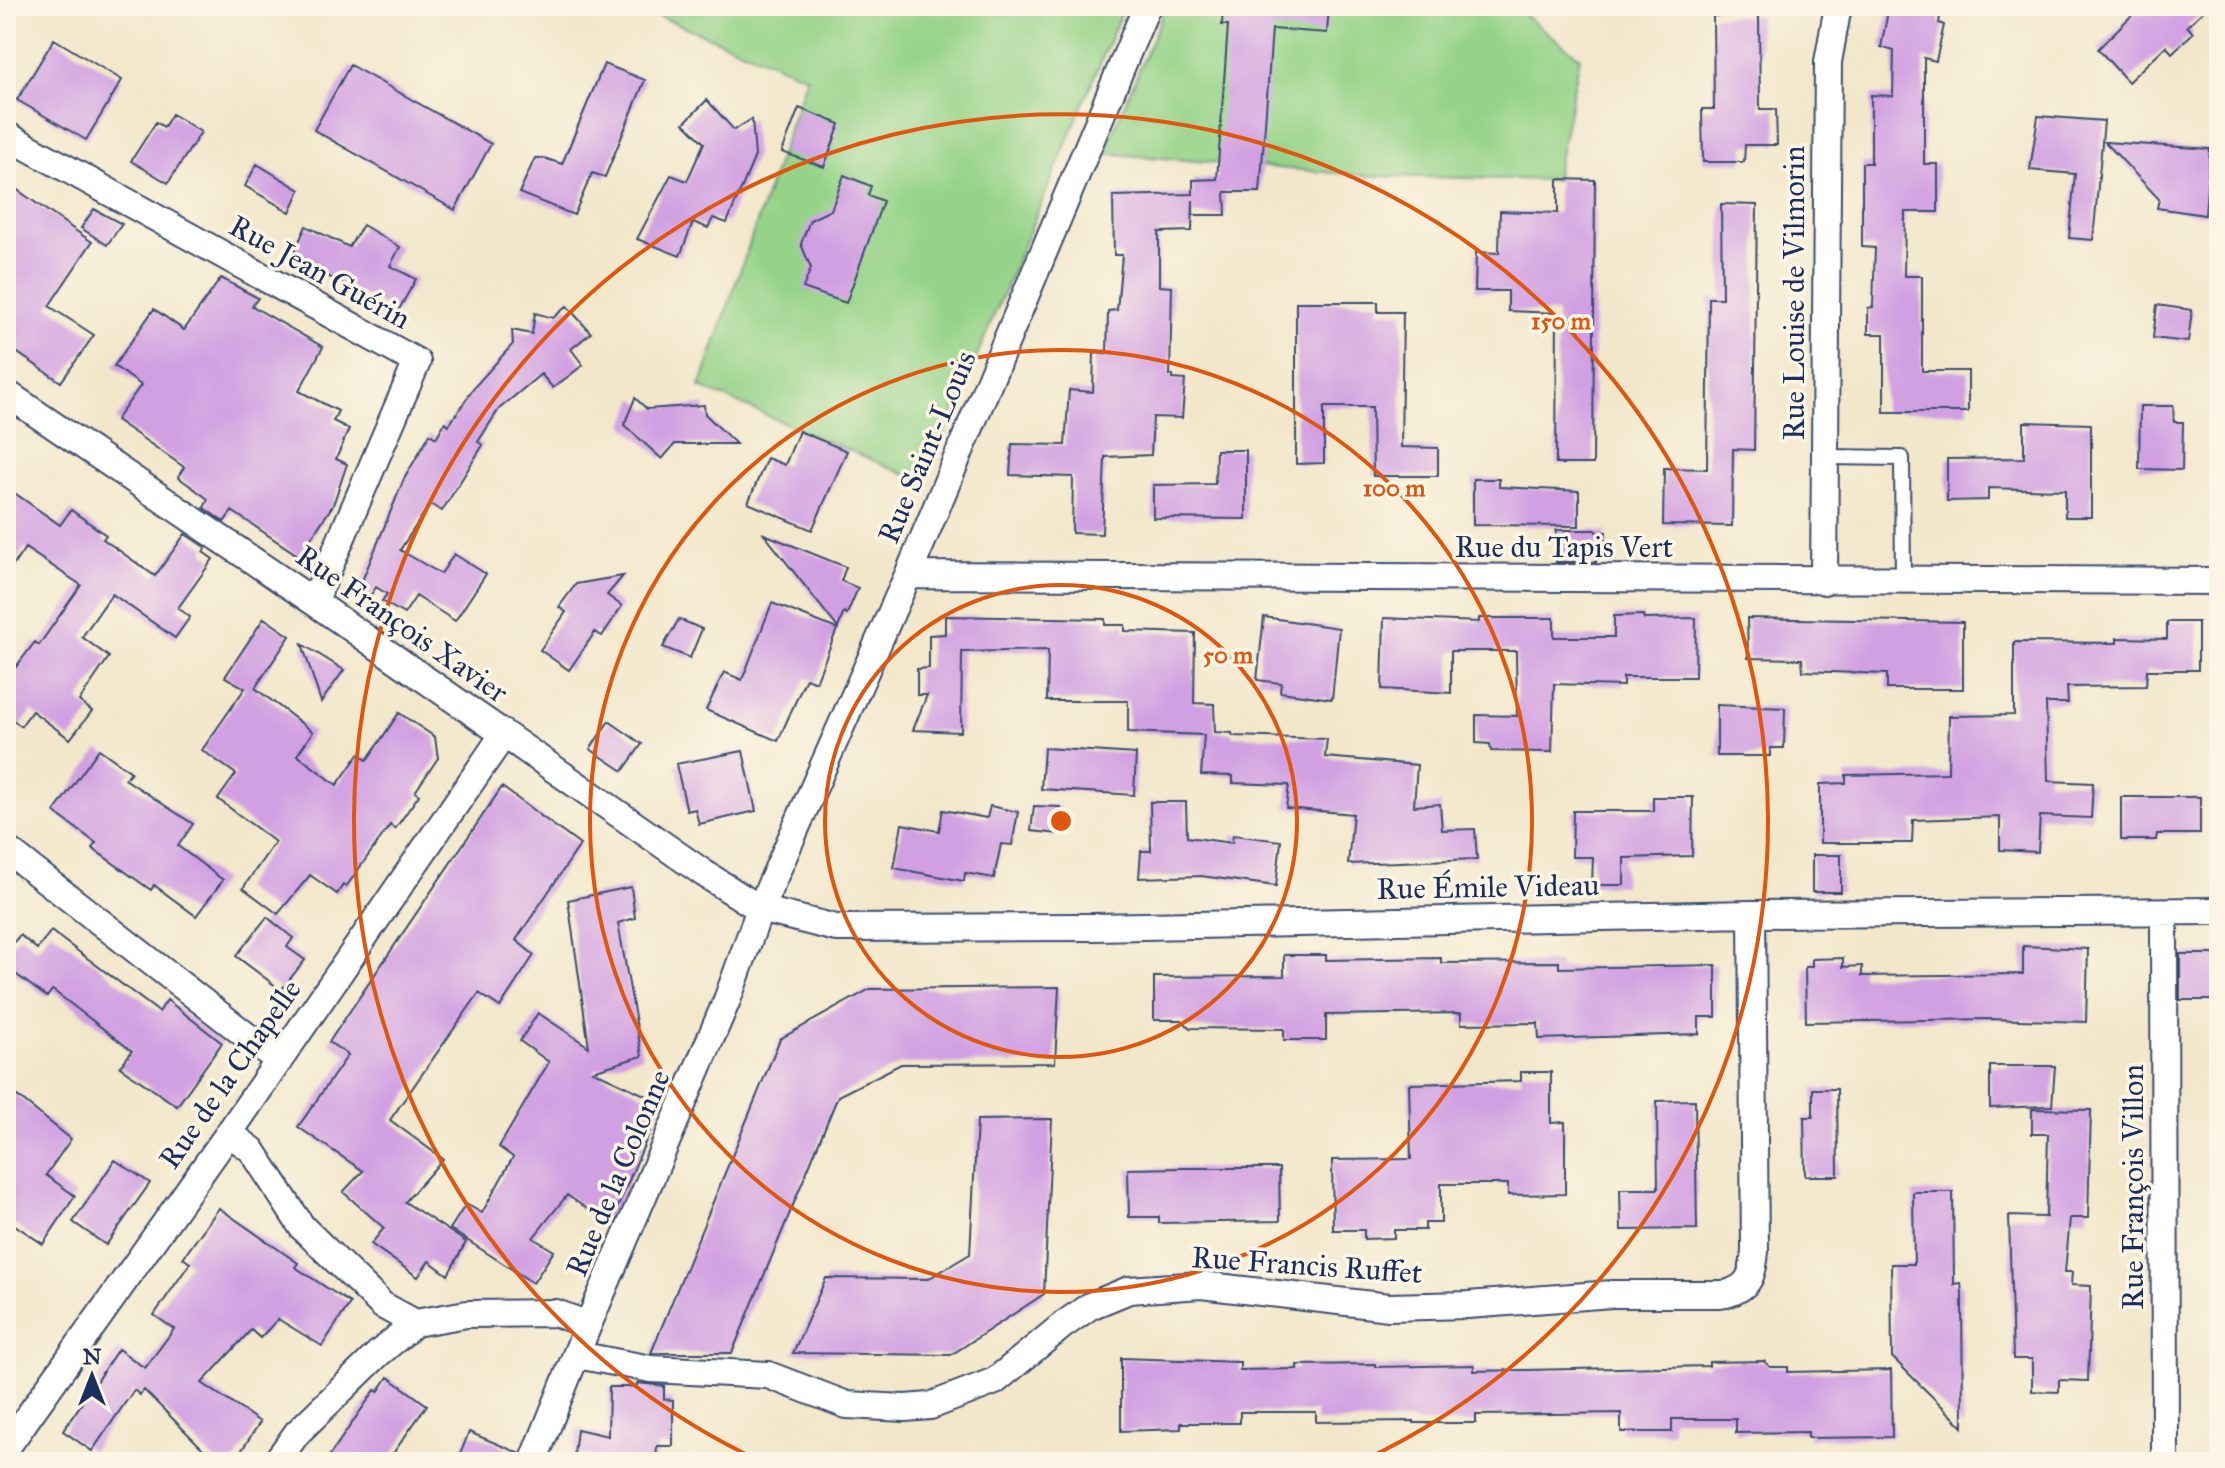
<svg xmlns="http://www.w3.org/2000/svg" width="2225" height="1468" font-family="'IM FELL Great Primer',serif">
	<style>
		.green { fill: #96d389; stroke: #588174; stroke-width: 2 }
		.building { fill: #d1a0e2 }
		.lines { fill: none; stroke-linecap: round; stroke-linejoin: round }
		.lane-casing { stroke: #3b4b6e; stroke-width: 18 }
		.street-casing { stroke: #3b4b6e; stroke-width: 30 }
		.lane { stroke: #fff; stroke-width: 14 }
		.street { stroke: #fff; stroke-width: 26 }
		.ring { fill: none; stroke: #de5710; stroke-width: 4 }
		.labels { text-anchor: middle; dominant-baseline: central; stroke-width: 7; stroke-linejoin: round; paint-order: stroke }
		.street-label { font-size: 30px; fill: #1b2f5e; stroke: #fcf5e5 }
		.centre { fill: #de5710; stroke: #fcf5e5; stroke-width: 4 }
		.ring-label { font-size: 24px; text-anchor: middle; font-weight: bold; fill: #de5710; stroke: #fcf5e5; stroke-width: 7; stroke-linejoin: round; paint-order: stroke }
	</style>
	<rect width="100%" height="100%" fill="#fcf5e5"/>
	<filter id="ink" filterUnits="userSpaceOnUse"><feTurbulence type="fractalNoise" baseFrequency=".0125" numOctaves="2"/><feDisplacementMap in="SourceGraphic" scale="16" xChannelSelector="R" yChannelSelector="G"/><feConvolveMatrix kernelMatrix="1 2 1 2 8 2 1 2 1" color-interpolation-filters="sRGB"/></filter>
	<filter id="wash" filterUnits="userSpaceOnUse"><feTurbulence type="fractalNoise" baseFrequency=".006" numOctaves="4" result="noise"/><feDisplacementMap in="SourceGraphic" scale="32" xChannelSelector="R" yChannelSelector="G"/><feGaussianBlur stdDeviation="1.8" result="paint"/><feColorMatrix in="noise" values="0 0 0 0 0 0 0 0 0 0 0 0 0 0 0 0 0 1.4 0 .05"/><feComposite in="paint" operator="in"/></filter>
	<g filter="url(#wash)">
		<rect width="100%" height="100%" fill="#f2e7cb"/>
		<!-- green -->
		<path class="green" d="M634,6H1124L924,482L700,387L807,77Z
			M1166,6H1512L1580,57L1555,180L1371,176L1104,153Z"/>
		<g id="blocks">
			<!-- building -->
			<path class="building" d="M1223,6H1329L1327,33L1272,29L1260,192H1225L1226,215H1193V200L1192,231L1159,232V286L1172,287L1170,375H1173V379L1185,380L1182,418L1153,417L1151,455L1105,457L1102,534L1072,533L1073,477L1010,475L1012,444L1065,445L1069,390L1093,392L1094,353L1107,354L1108,311L1117,310L1122,255H1114L1113,196L1193,194V180L1217,179L1228,25H1222Z
				M1889,6H1942L1939,23L1944,25L1936,61L1924,58V164H1938V212H1905L1904,276H1922V371H1968V412H1884V334H1868V308L1873,307L1875,248L1862,247V163H1871V95L1893,96L1894,51L1881,47Z
				M2151,6H2209L2187,26L2193,33L2172,53L2166,46L2128,82L2098,49L2137,10L2141,15Z
				M1713,16H1759L1760,109H1776L1777,145H1745L1744,162H1703L1702,109H1714Z
				M54,39L122,80L86,140L17,100Z
				M604,64L645,80L605,177L592,173L574,215L519,193L535,158H544L562,164Z
				M350,65L491,144L455,210L314,130Z
				M707,100L734,130L752,119L755,156L727,223L713,218L708,228L693,222L680,256L637,239L671,175L687,181L704,143L684,123Z
				M799,108L840,124L824,167L782,152Z
				M172,114L201,132L168,183L131,161L156,122L164,127Z
				M2038,116L2104,121L2093,240L2069,238L2075,174L2030,170Z
				M2105,142L2210,149L2205,215L2157,208L2159,199Z
				M257,164L300,190L290,212L245,186Z
				M844,175L871,186L868,195L883,201L846,303L803,288L811,268L801,244L810,220L831,210Z
				M1558,179L1595,180L1593,464H1556L1557,313L1508,311V291H1475L1476,252L1499,253L1500,211L1558,213Z
				M6,182L92,242L49,306L94,335L61,382L6,345Z
				M1721,204L1757,205L1754,450L1733,449L1732,526L1663,525L1664,468L1707,469L1709,298H1722Z
				M94,209L122,224L107,245L81,228Z
				M363,225L400,247L390,266L416,279L397,313L292,257L306,226L349,247Z
				M221,278L258,298L252,306L323,347L299,391L338,411L333,421L349,429L336,459L347,464L333,505L299,556L232,511L224,522L204,508L208,499L178,477L184,467L116,420L141,385L114,366L154,309L184,330Z
				M1296,302H1378V312H1403L1401,447L1438,448V476H1373L1372,407H1324V463L1296,464Z
				M2157,305L2192,310L2188,342L2153,338Z
				M567,306L591,333L571,349L583,365L553,388L541,374L499,409L478,442L483,445L442,511L430,504L400,550L441,574L454,554L486,574L455,621L416,596L404,614L382,601L387,594L376,587L368,599L357,593L404,479L430,434L436,438L445,422L449,425L476,385L513,344L512,330L532,334L535,313L553,318Z
				M635,398L647,409L704,405L705,414L736,444H675L662,459L624,425Z
				M2140,406H2173L2174,422H2183L2182,470L2139,469Z
				M2024,422L2091,424V517H2065V490L1988,488V500L1947,501V459L2024,458Z
				M799,431L847,451L812,530L748,503L767,458L785,465Z
				M1216,450H1246V519L1153,518V485L1215,484Z
				M1473,479H1499V487L1579,491V526L1473,525Z
				M6,487L60,525L71,510L106,535L103,539L155,576L185,534L206,548L203,552L213,559L178,608L190,617L175,638L112,594L82,637L109,657L79,701L92,711L70,739L32,711L21,726L6,715V680L35,642L39,645L81,585L25,548L6,576Z
				M1556,530H1596V532H1606L1603,556L1597,557L1596,562H1556Z
				M764,534L846,567L841,581L858,588L847,614L844,612L838,628Z
				M623,576L607,595L622,606L602,636L595,632L569,670L540,650L566,612L559,607L576,584Z
				M772,603L837,629L816,682L806,678L778,741L706,710L724,672L742,680Z
				M1643,615L1644,619L1696,618L1695,677H1623V686L1554,684L1552,752L1491,751L1490,744L1476,743V715L1517,716L1516,651H1451V693L1382,689L1384,618L1479,622V618H1554V637H1614V616Z
				M945,616L1105,619V625H1125V631L1195,633L1194,703L1214,704L1215,732L1232,733L1233,736L1327,739L1325,757L1417,765L1414,806L1440,804L1442,830L1475,829L1477,859L1348,864L1353,814L1286,808L1289,785L1233,783V776L1201,775L1204,735L1128,732V701H1047L1048,650L962,652L961,732L913,730L927,695H917V669L929,668V635L945,634Z
				M1264,617L1339,628L1332,699L1280,692L1281,683L1257,680Z
				M264,618L290,636L255,688L313,732L297,755L337,785L359,754L367,760L399,713L435,737L438,758L415,792L419,795L395,829L390,825L346,887L343,885L337,894L310,875L278,914L243,888L275,842L218,799L236,774L202,750L245,688L225,677Z
				M1747,618L1963,622V689H1887V674L1803,671L1802,659L1748,658Z
				M679,619L702,629L690,658L663,647Z
				M2167,622H2198V670H2147L2146,686L2067,687L2068,703H2046L2048,781L2093,783L2091,818L2040,816L2038,852L2000,850V817L1913,820L1912,843H1820V784L1846,783V775L1948,773L1949,716L2014,715V642L2117,643V638L2167,639Z
				M302,644L344,670L321,702Z
				M1717,705L1785,708L1784,748H1770V756H1717Z
				M609,721L642,744L623,771L590,749Z
				M1044,748L1136,754L1134,795L1041,789Z
				M99,749L131,772L125,779L193,824L178,846L223,880L196,916L154,885L151,890L92,848L96,843L54,812Z
				M743,751L756,811L699,824L695,809L687,811L676,764Z
				M502,787L580,845L516,940L534,955L500,1007L479,993L390,1120L443,1159L405,1202L466,1242L448,1275L429,1261L418,1277L371,1244L384,1228L343,1192L363,1171L298,1127L348,1055L329,1042Z
				M1653,797H1693L1692,856L1624,858V885H1592L1593,857H1572L1573,811H1653Z
				M2121,797H2200V834H2157L2156,840H2121Z
				M1150,802H1186L1187,837L1232,843L1233,835L1281,841L1276,886L1201,876L1139,878L1141,851H1151Z
				M990,806L1018,812L1012,845L1001,844L994,878L965,873L964,881L894,868L902,824L939,831L943,810L987,818Z
				M1034,806L1061,807L1059,834L1031,831Z
				M1812,855H1841V892H1812Z
				M631,887L635,918L618,923L642,1056L593,1071L662,1103L610,1225L567,1195L533,1238L554,1251L533,1283L450,1229L466,1204L482,1213L513,1157L499,1147L549,1062L520,1041L538,1013L589,1047L568,900Z
				M267,917L293,938L287,947L305,960L281,990L236,956Z
				M51,931L159,1012L167,1000L222,1043L177,1106L120,1067L132,1051L54,991L52,990L47,997L6,967V951L20,935L37,949Z
				M2023,946L2088,949L2086,1022L1989,1019L1806,1022L1805,967H1812V959L1843,958V967L1862,966V976L2023,974Z
				M2180,954H2219V1000H2180Z
				M1284,955H1326V960L1441,958V963L1559,962V968L1716,965V1017H1699V1034L1539,1039L1538,1023L1461,1024V1013L1326,1015V1040H1284V1029L1190,1028L1182,1020H1154V977L1284,976Z
				M1059,987L1055,1063L901,1064L838,1096L732,1353H651L780,1039L870,989Z
				M1990,1066H2055L2052,1106L1990,1108Z
				M1521,1072H1551V1123L1565,1122V1194L1508,1195V1184H1441V1223H1425V1230H1394V1238L1364,1239V1230H1333L1332,1160L1411,1159L1409,1084L1521,1081Z
				M6,1087L71,1139L46,1175L75,1196L43,1244L6,1219Z
				M1813,1089H1837L1838,1176H1805L1804,1117H1813Z
				M1695,1100L1697,1229L1621,1230L1620,1189H1658L1657,1101Z
				M2032,1109L2091,1110L2088,1218H2070L2065,1272H2072L2071,1285L2091,1286L2088,1381L2059,1380V1392L2032,1391V1359H2013L2009,1216L2046,1217L2048,1134H2032Z
				M1052,1119L1044,1294L951,1355L793,1353L826,1278L928,1279L970,1254L977,1120Z
				M115,1160L150,1183L106,1245L73,1222Z
				M1183,1168H1279L1280,1221L1159,1223V1217H1129L1128,1169Z
				M1913,1192H1953L1954,1284L1961,1283L1962,1294L1963,1427L1892,1357L1891,1264H1914Z
				M219,1208L298,1263L295,1267L350,1303L322,1346L278,1319L260,1338L251,1330L202,1383L260,1422L234,1462H216L144,1390L140,1395L134,1390L92,1451L63,1431L118,1349L145,1368L174,1329L154,1315L190,1263L183,1258Z
				M1121,1358L1240,1362V1370L1297,1369V1365L1375,1364V1367L1474,1365V1371L1709,1366V1362L1764,1361L1770,1367H1788V1372L1891,1370L1892,1437L1808,1438V1432L1736,1433V1419H1672V1432H1621V1413L1476,1415V1423H1414V1421L1316,1422V1412H1240V1423H1181V1429L1121,1431Z
				M388,1377L427,1405L387,1462H325L375,1390L378,1392Z
				M638,1383L664,1386V1399L673,1400V1446H657L656,1462H608V1458L574,1455L577,1429L608,1436L609,1387H636Z
				M469,1432L519,1453L517,1462H457Z"/>
		</g>
	</g>
	<g filter="url(#ink)">
		<use href="#blocks" fill-opacity="0" stroke="#3b4b6e" stroke-width="2"/>
		<g class="lines">
			<!-- lane casing -->
			<g class="lane-casing">
				<path id="lane" d="M1825,457L1902,458L1903,580"/>
			</g>
			<!-- street casing -->
			<g class="street-casing">
				<path id="street" d="M6,135L417,362L314,602
					M6,393L314,602L705,874L760,909L836,928L1094,927L1752,914L2219,911
					M908,575L2219,581
					M1824,581L1828,62L1838,6
					M6,849L279,1061
					M2164,912L2165,1462
					M229,1133L252,1150L302,1227L382,1305L415,1323
					M577,1355L651,1369L768,1375L847,1405L905,1408L930,1406L995,1381L1063,1325L1090,1306L1129,1290L1201,1285L1389,1307L1468,1305L1612,1294H1726C1750,1287 1753,1275 1755,1251L1752,914
					M6,1448L229,1133L504,734
					M276,1462L297,1433L378,1354L415,1323L467,1314L556,1313L588,1325
					M533,1462L588,1325L727,1000L760,909L908,575L1147,6"/>
			</g>
			<!-- lane -->
			<use href="#lane" class="lane"/>
			<!-- street -->
			<use href="#street" class="street"/>
		</g>
	</g>
	<!-- distance rings -->
	<g class="ring">
		<circle cx="1061" cy="821" r="236"/>
		<circle cx="1061" cy="821" r="471"/>
		<path d="M762 1462A707 707 0 1 1 1360 1462"/>
	</g>
	<g class="labels">
		<!-- street labels -->
		<g class="street-label">
			<text transform="translate(320 272) rotate(29)">Rue Jean Guérin</text>
			<text transform="translate(1794 293) rotate(-90)">Rue Louise de Vilmorin</text>
			<text transform="translate(927 447) rotate(-67)">Rue Saint-Louis</text>
			<text x="1564" y="547">Rue du Tapis Vert</text>
			<text transform="translate(402 624) rotate(35)">Rue François Xavier</text>
			<text transform="translate(1488 887) rotate(-1)">Rue Émile Videau</text>
			<text transform="translate(230 1074) rotate(-55)">Rue de la Chapelle</text>
			<text transform="translate(618 1173) rotate(-67)">Rue de la Colonne</text>
			<text transform="translate(2133 1187) rotate(-90)">Rue François Villon</text>
			<text transform="translate(1307 1265) rotate(4)">Rue Francis Ruffet</text>
		</g>
	</g>
	<circle cx="1061" cy="821" r="12" class="centre"/>
	<g class="ring-label">
		<text x="1561" y="329">150 m</text>
		<text x="1394" y="496">100 m</text>
		<text x="1228" y="663">50 m</text>
	</g>
	<!-- margin -->
	<rect width="2225" height="1468" fill="none" stroke="#fcf5e5" stroke-width="32"/>
	<!-- north arrow -->
	<g transform="translate(92 1376)" stroke="#fcf5e5" stroke-width="6" paint-order="stroke">
	<path d="M0-6L14 30L0 20L-14 30Z" fill="#1b2f5e"/>
	<text y="-12" font-size="22" font-weight="bold" text-anchor="middle" fill="#1b2f5e">N</text>
	</g>
</svg>
